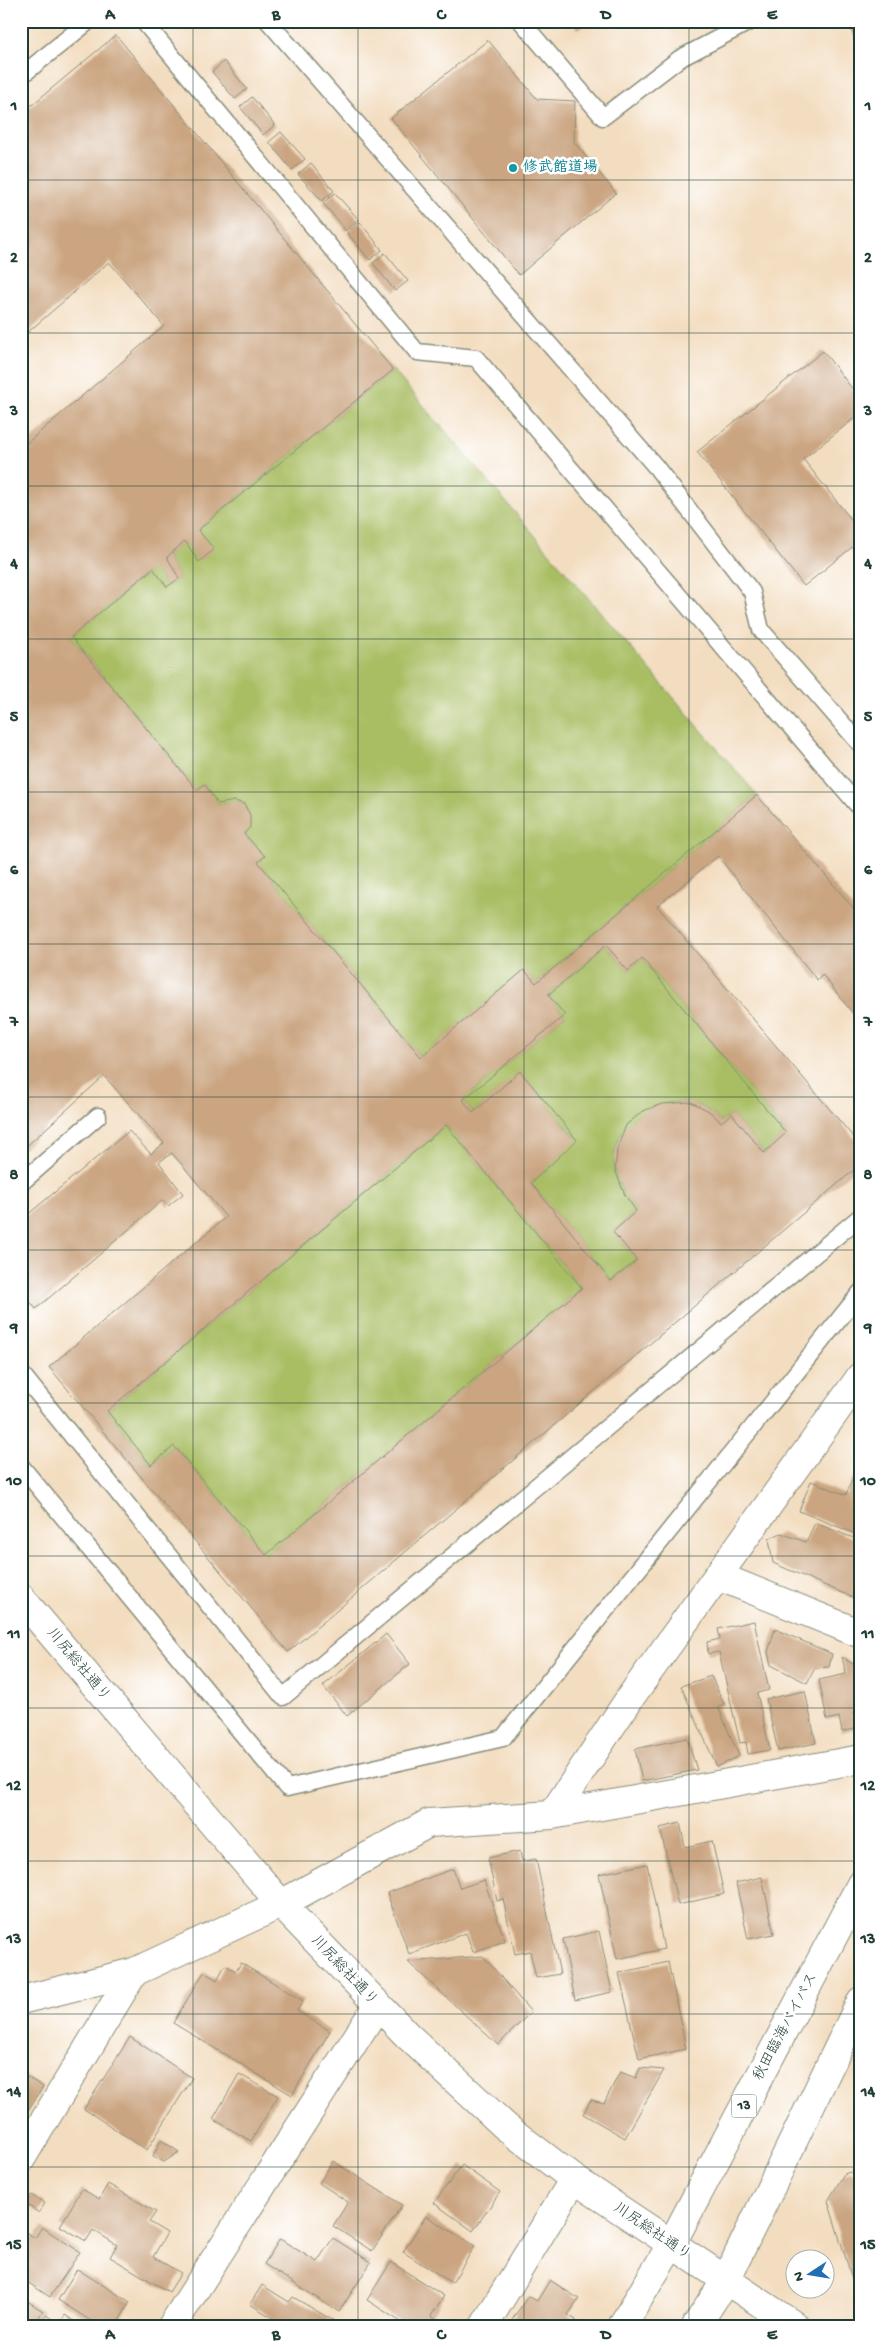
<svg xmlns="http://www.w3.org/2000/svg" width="882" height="2347" font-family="'Gochi Hand','Klee One',sans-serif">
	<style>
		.green { fill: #a9be63; stroke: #647e4c }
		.building { fill: #cba581; fill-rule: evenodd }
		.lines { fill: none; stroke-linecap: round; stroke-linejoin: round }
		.lane-casing { stroke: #898d7a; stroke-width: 19 }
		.street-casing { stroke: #898d7a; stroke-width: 30 }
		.secondary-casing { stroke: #898d7a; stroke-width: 30 }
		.highway-casing { stroke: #898d7a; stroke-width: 30 }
		.lane { stroke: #fff; stroke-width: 16 }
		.street { stroke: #fff; stroke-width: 28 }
		.secondary { stroke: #fff; stroke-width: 28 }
		.highway { stroke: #fff; stroke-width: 28 }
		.grid { fill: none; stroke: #1f3d34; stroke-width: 1; stroke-opacity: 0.55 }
		.culture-dot { fill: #0f9aa8; stroke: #fff; stroke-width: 2 }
		.labels { text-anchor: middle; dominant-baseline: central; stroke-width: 5; stroke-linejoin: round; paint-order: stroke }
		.shield { fill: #fff; stroke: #627771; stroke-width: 1 }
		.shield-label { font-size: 14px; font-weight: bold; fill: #1f3d34 }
		.culture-label { font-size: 15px; font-weight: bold; fill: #0d838f; stroke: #fff; text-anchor: start }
		.street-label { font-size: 15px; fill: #1f3d34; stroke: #fff }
		.neatline { fill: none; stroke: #1f3d34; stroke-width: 2 }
		.grid-label { font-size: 16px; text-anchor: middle; font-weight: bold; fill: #1f3d34 }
	</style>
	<rect width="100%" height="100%" fill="#fff"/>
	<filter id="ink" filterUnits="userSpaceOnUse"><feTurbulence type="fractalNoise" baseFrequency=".02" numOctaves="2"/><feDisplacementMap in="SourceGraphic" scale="10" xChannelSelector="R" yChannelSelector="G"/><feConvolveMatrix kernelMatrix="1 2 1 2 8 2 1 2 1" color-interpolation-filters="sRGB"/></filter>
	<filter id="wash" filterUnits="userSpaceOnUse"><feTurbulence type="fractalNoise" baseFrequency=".0096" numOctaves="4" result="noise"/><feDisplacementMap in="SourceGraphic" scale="20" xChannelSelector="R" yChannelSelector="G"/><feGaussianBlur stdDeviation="1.12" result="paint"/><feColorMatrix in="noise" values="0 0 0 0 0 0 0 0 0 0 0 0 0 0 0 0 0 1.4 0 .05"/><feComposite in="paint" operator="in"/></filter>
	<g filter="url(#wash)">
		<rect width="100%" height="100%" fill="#f3ddc0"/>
		<!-- green -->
		<path class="green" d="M393,370L757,795L536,983L524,971L421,1057L258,862L265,856L244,834C253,823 250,815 244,804L235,801L218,804L204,784L197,790L71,637L153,568L167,587L179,578L167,557L185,541L199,561L213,549L198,530Z
			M606,945L628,971L642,958L786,1133L764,1153L732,1114L721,1122C713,1114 704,1106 692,1103C687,1101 679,1103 673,1103C638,1105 610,1133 615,1170C617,1184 628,1199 636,1211L613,1232L637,1260L611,1281L531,1183L577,1139L520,1072L473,1113L463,1100L565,1015L548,995Z
			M446,1125L582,1288L266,1555L174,1446L151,1465L107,1411Z"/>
		<g id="blocks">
			<!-- building -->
			<path class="building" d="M573,21H592L578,29Z
				M847,21H861V50Z
				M116,35L393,370L198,530L214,549L199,562L185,541L167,557L179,578L167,587L153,568L71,637L197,790L204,784L218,804L235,801L244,804L250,815V827L244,834L265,856L258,862L421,1057L524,970L536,983L757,795L861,917V1024L822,974L817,980L718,856L657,906L861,1146V1153L857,1156L861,1164L288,1652L49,1367L226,1217L172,1153L159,1162L183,1194L168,1206L163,1200L36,1309L21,1291V1220L129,1131L151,1154L164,1143L104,1076L21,1151V448L164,326L109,262L21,338V114ZM606,945L628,971L642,958L786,1133L764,1153L732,1114L721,1122L709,1111L691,1102L662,1104L643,1111L626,1125L617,1149L615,1170L625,1195L636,1211L613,1232L637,1260L611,1281L531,1183L577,1140L520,1071L473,1113L463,1100L565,1015L548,995ZM446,1125L582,1288L266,1555L174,1446L151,1465L107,1411Z
				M488,40L537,99L575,101L574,142L616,193L519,275L391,118Z
				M224,61L247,89L235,99L212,72Z
				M252,97L275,125L263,135L240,107Z
				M281,132L305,159L292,170L269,142Z
				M311,163L334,191L322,201L298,174Z
				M335,193L359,220L346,231L323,203Z
				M360,222L382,250L370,260L347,233Z
				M385,253L408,281L395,291L373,263Z
				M823,351L861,400V413L803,459L861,532V540L804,586L697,452Z
				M853,1477L861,1480V1536L799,1511L811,1481L846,1495Z
				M815,1523L861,1541V1601L773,1563L769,1539L781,1533L806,1542Z
				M754,1621L769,1690L757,1693L770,1750L748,1754L746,1742L740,1743L719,1652L708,1654L707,1642L720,1639L718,1629Z
				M775,1629L832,1654L829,1667L815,1668L807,1683L771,1665L768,1652Z
				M386,1634L410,1664L347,1716L323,1686Z
				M842,1657L861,1669V1712L854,1713L858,1728L842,1732L839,1717L827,1720L819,1680L846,1674Z
				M711,1676L724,1704L718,1707L739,1756L717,1767L681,1686Z
				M805,1691L816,1743L778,1751L766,1699Z
				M687,1738L697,1770L642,1781L635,1749Z
				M680,1823L685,1847L712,1841L724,1894L678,1905L660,1828Z
				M520,1851L522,1861L536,1859L560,1974L536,1978L530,1951L515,1954L503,1899L497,1901L488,1858Z
				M647,1864L664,1949L617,1959L599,1874Z
				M453,1869L460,1888L484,1880L505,1941L473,1952L466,1933L409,1954L387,1893Z
				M762,1877L774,1934L748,1939L736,1883Z
				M599,1931L612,1992L575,2000L563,1939Z
				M21,1944L28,1952L21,1957Z
				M483,1956L531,2012L498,2045L408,1962Z
				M668,1962L686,2049L639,2059L619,1973Z
				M241,1963L303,2001L297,2011L330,2031L292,2095L173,2023L204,1972L217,1980L225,1965L236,1971Z
				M130,2037L192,2078L147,2150L84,2109Z
				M640,2068L664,2070L625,2138L583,2114L591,2100L604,2103L620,2072L636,2078Z
				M21,2073L43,2087L21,2121Z
				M239,2074L278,2096L251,2141L213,2119Z
				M161,2140L179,2152L164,2162L153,2156Z
				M861,2149V2169L853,2165Z
				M333,2161L402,2205L372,2251L333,2226L348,2202L319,2183Z
				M462,2165L500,2192L473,2231L434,2203Z
				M850,2172L861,2180V2290L855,2288L828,2201L844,2174Z
				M108,2184L156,2212L149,2222L167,2233L153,2257L181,2273L169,2292L110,2257L117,2245L93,2230L86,2241L60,2226L82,2189L99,2199Z
				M31,2195L45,2203L39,2213L26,2204Z
				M426,2216L475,2246L452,2283L403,2252Z
				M42,2227L80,2252L50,2297L21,2278V2229L35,2238Z
				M333,2238L371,2262L339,2312L264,2264L280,2239L317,2262Z
				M391,2262L444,2296L431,2316L446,2326H407L367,2300Z
				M77,2269L130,2302L116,2326H99L58,2300Z
				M550,2280L579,2299L568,2315L576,2320L573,2326H508L528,2296L537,2301Z
				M262,2285L289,2302L293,2297L334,2321L331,2326H286L250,2304Z
				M21,2297L43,2311L33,2326H21Z
				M46,2315L59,2324L65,2315L81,2326H40Z"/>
		</g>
	</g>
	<g filter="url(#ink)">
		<use href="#blocks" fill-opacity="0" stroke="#898d7a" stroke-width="1"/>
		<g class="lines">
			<!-- lane casing -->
			<g class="lane-casing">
				<path id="lane" d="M143,21L417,352L476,358L861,809
					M268,21L656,467L752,592L761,630L861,745
					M521,21L603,117L679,59L751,21
					M21,76L89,21
					M21,1183L98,1116
					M21,1373L283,1697L861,1216
					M21,1466L287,1788L503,1738L861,1292"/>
			</g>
			<!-- street casing -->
			<g class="street-casing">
				<path id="street" d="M718,1576L861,1634
					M552,1815L632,1695L861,1376
					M21,2000L134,1972L281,1904L429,1823L552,1815L861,1759
					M21,2159L134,1972
					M172,2326L377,2006
					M484,2326L574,2179"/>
			</g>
			<!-- secondary casing -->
			<g class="secondary-casing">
				<path id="secondary" d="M21,1598L281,1904L407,2035L507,2128L574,2179L795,2326"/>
			</g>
			<!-- highway casing -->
			<g class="highway-casing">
				<path id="highway" d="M622,2326L671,2245L861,1884
					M696,2326L726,2280L861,2001"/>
			</g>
			<!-- lane -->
			<use href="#lane" class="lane"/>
			<!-- street -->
			<use href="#street" class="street"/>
			<!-- secondary -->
			<use href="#secondary" class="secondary"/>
			<!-- highway -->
			<use href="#highway" class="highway"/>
		</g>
	</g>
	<!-- grid -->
	<path class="grid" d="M193,21V2326M358,21V2326M524,21V2326M689,21V2326M21,180H861M21,333H861M21,486H861M21,639H861M21,792H861M21,944H861M21,1097H861M21,1250H861M21,1403H861M21,1556H861M21,1708H861M21,1861H861M21,2014H861M21,2167H861"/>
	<!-- markers -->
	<circle class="culture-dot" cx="513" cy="168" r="5"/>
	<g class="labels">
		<!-- shield labels -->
		<rect class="shield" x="731.5" y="2094.5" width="25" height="23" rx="4"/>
		<g class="shield-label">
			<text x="744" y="2106">13</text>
		</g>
		<!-- culture labels -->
		<g class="culture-label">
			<text x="523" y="168">修武館道場</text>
		</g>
		<!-- street labels -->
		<g class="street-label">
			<text transform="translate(78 1665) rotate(50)">川尻総社通り</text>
			<text transform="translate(344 1971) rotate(47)">川尻総社通り</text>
			<text transform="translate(786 2027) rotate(-62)">秋田臨海バイパス</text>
			<text transform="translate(652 2232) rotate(34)">川尻総社通り</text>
		</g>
	</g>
	<!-- margin -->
	<rect width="882" height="2347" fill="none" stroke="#fff" stroke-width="55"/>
	<!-- north arrow -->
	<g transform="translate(810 2274) rotate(258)"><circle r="24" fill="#ffffff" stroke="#a5b1ae"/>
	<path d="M0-4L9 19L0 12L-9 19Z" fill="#1f6fb2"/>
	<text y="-8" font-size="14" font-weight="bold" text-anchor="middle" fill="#1f3d34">N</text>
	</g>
	<rect x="28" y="28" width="826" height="2292" class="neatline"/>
	<g class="grid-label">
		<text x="110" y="19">A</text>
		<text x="276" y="19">B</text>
		<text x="441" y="19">C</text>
		<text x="606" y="19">D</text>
		<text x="772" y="19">E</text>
		<text x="14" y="110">1</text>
		<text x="868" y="110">1</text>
		<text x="14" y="262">2</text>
		<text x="868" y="262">2</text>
		<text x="14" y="415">3</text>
		<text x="868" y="415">3</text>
		<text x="14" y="568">4</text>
		<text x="868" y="568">4</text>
		<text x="14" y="721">5</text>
		<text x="868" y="721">5</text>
		<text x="14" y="874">6</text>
		<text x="868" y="874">6</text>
		<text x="14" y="1026">7</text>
		<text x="868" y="1026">7</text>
		<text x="14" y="1179">8</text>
		<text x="868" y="1179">8</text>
		<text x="14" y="1332">9</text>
		<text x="868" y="1332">9</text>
		<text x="14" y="1485">10</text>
		<text x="868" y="1485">10</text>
		<text x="14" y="1638">11</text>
		<text x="868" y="1638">11</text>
		<text x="14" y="1790">12</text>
		<text x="868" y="1790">12</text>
		<text x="14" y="1943">13</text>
		<text x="868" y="1943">13</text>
		<text x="14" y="2096">14</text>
		<text x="868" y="2096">14</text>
		<text x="14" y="2249">15</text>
		<text x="868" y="2249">15</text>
		<text x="110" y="2339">A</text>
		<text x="276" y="2339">B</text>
		<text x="441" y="2339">C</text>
		<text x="606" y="2339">D</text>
		<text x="772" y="2339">E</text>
	</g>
</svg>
